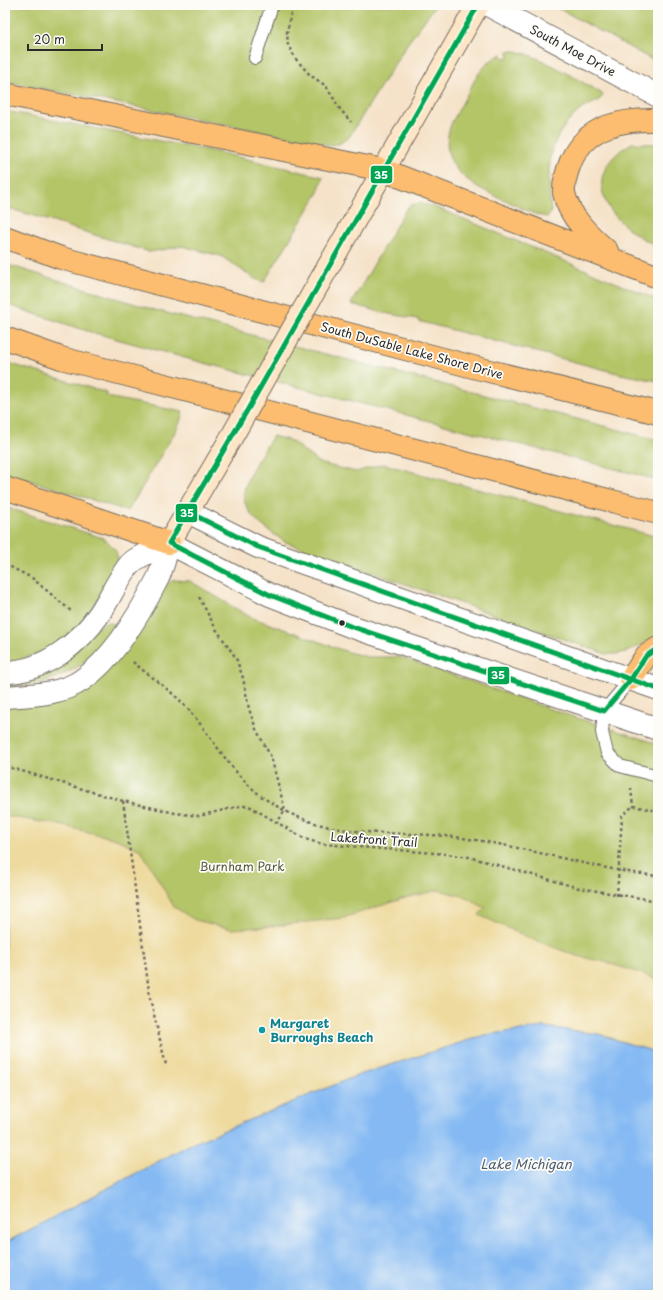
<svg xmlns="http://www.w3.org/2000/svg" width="663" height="1300" font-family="'Playpen Sans',sans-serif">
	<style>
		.green { fill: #b4c568; stroke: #70784a }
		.sand { fill: #eeda9e; stroke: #8c8264 }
		.water { fill: #84b9f3; stroke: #58728f }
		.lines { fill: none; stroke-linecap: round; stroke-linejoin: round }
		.service-casing { stroke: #726b62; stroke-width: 14 }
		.minor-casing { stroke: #726b62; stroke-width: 24 }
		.secondary-casing { stroke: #726b62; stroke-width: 24 }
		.motorway-casing { stroke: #726b62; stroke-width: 24 }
		.path { stroke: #726b62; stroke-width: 2.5; stroke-dasharray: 3 3; stroke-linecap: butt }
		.service { stroke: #fff; stroke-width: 12 }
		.minor { stroke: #fff; stroke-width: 22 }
		.secondary { stroke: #fee5c5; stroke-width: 22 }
		.motorway { stroke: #fcbd6f; stroke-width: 22 }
		.secondary-bridge-casing { stroke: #726b62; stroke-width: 24; stroke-linecap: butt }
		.secondary-bridge { stroke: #fee5c5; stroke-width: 22 }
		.bus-1-casing { stroke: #fdfcf7; stroke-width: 8 }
		.bus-1 { stroke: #00a651; stroke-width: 5 }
		.bus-dot { fill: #2b2b2b; stroke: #fdfcf7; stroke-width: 1.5 }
		.culture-dot { fill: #0f9aa8; stroke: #fdfcf7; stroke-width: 1.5 }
		.labels { text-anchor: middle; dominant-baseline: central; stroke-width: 3.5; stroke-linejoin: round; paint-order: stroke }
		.street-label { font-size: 12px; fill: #2b2b2b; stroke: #fdfcf7 }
		.park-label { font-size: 12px; fill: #54593d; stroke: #fdfcf7 }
		.culture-label { font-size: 12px; font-weight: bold; fill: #0d838f; stroke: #fdfcf7; text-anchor: start }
		.water-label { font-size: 13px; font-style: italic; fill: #4a5d71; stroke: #fdfcf7 }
		.line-badge { stroke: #fdfcf7; stroke-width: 1.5 }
		.badge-label { font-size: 11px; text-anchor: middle; font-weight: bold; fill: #fff }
	</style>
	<rect width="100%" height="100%" fill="#fdfcf7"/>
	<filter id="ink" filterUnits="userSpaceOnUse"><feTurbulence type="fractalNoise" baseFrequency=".025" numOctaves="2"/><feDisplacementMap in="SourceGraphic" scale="8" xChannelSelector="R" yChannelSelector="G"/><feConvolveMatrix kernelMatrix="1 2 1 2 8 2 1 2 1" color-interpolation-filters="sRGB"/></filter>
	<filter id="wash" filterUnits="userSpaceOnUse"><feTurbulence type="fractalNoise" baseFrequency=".012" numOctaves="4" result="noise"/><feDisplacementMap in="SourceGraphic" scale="16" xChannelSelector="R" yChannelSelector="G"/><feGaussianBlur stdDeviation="0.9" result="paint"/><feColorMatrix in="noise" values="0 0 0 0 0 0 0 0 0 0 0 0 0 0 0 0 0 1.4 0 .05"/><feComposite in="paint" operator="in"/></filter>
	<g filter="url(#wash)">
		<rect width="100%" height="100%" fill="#f5e2c8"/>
		<!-- green -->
		<path class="green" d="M5,5H436L407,44L349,137L339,144L330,145L5,81Z
			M554,5H658V63L558,8Z
			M508,51C529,48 581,82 601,93L603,96C598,103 586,105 579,111C543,143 548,170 551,213L547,217C533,215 518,206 505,200C471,186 434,165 452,122C456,114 461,106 465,98C476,78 481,64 502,54L503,58L509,57Z
			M5,111L217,152L323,177L317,195L264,282L255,279L221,256L182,246L150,252L5,207Z
			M632,143L658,144V247C650,242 641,238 634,233C596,205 587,169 632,143Z
			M420,203L435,207L658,300V381L621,374L418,321V319L384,313L351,304L404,212L410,205Z
			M5,264L155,310L658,440V480L185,358L84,330L5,304Z
			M5,362L107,393V397L183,412L179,425L128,511L5,473Z
			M273,436L291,441L319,463L356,472L383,464L658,537V635C641,645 626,656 606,654L285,542C271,532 251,520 245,503C238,485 263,452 273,436Z
			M5,507L103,538C113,545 120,554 118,567C106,585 92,611 78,626C59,647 32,657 5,663Z
			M174,580L190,581L250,617L348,652L368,657H401L559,712L658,744V1053L653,1050L191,1144L5,1243V705L60,697L167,584Z
			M107,622L114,624L116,628C114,635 108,640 103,645C78,673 43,687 5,686V682Z"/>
		<!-- sand -->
		<path class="sand" d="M5,816L60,825L116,839L141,850L174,907L195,920L232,929L265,927L343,918L405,898L439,890L466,897L485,908L479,915L534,940L577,956L605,962L658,979V1053L598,1034L544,1027L485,1035L356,1076L191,1144L5,1243Z"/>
		<!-- water -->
		<path class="water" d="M544,1027L598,1034L658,1053V1233L657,1234L658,1237V1295H5V1243L191,1144L356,1076L485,1035Z"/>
	</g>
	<g filter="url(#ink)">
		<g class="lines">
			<!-- service casing -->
			<g class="service-casing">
				<path id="service" d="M255,58L272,5
					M631,679L604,711L602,732L607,753L620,766L658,776"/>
			</g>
			<!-- minor casing -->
			<g class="minor-casing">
				<path id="minor" d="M488,5L658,96
					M188,512L258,547L658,689
					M169,543L270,595L350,626L658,729
					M5,672C44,672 80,643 100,613C110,598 120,575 131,563C138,556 159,548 169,543
					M5,697C29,695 61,695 82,680C114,658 141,612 158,578C163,567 166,554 169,543"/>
			</g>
			<!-- secondary casing -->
			<g class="secondary-casing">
				<path id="secondary" d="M320,281L478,5
					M169,543L231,438"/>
			</g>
			<!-- motorway casing -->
			<g class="motorway-casing">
				<path id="motorway" d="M5,94L383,170L658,277
					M5,237L61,258L477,368L658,413
					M607,251C590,236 569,217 564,193C563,182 567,171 571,161C587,125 622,119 658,120
					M5,338L61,358L658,513
					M5,488L169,543
					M631,679L646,656L658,648"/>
			</g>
			<!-- path -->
			<path class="path" d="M291,13L287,32L288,45L295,58L310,75L326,86L340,109L351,122
				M5,564L32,578L71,611
				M199,597L216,629L236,658L243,678L249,709L256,729L271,757L285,810L277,823
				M133,662C149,676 175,693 188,709C214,739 232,775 264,798C330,844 389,828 462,838C529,847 592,869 658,876
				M5,766L123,801L175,813L199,816L240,806H249L305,839L322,844L447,854L469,857L579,888L658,901
				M631,788L633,806
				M123,801L150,998L166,1065
				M633,806L658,811
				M617,896L622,816L633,806"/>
			<!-- service -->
			<use href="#service" class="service"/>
			<!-- minor -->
			<use href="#minor" class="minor"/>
			<!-- secondary -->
			<use href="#secondary" class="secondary"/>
			<!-- motorway -->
			<use href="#motorway" class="motorway"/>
			<!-- secondary-bridge casing -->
			<g class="secondary-bridge-casing">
				<path id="secondary-bridge" d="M231,438L320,281"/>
			</g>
			<!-- secondary-bridge -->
			<use href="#secondary-bridge" class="secondary-bridge"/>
			<!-- bus-1 casing -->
			<g class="bus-1-casing">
				<path id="bus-1" d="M478,5L248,409L169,543L270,595L350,626L604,711L631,679L646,656L658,648
					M188,512L258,547L658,689"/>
			</g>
			<!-- bus-1 -->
			<use href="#bus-1" class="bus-1"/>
		</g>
	</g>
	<!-- markers -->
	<circle class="bus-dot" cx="342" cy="623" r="3.5"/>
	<circle class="culture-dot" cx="262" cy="1030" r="4"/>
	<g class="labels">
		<!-- street labels -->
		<g class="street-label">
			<text transform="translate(573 50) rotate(28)">South Moe Drive</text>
			<text transform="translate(412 350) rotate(15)">South DuSable Lake Shore Drive</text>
			<text transform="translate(374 839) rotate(4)">Lakefront Trail</text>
		</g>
		<!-- park labels -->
		<g class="park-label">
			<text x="242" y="866">Burnham Park</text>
		</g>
		<!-- culture labels -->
		<g class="culture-label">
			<text x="270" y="1023">Margaret<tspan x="270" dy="14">Burroughs Beach</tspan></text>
		</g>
		<!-- water labels -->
		<g class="water-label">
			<text x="526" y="1163">Lake Michigan</text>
		</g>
	</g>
	<g class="line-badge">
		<rect x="370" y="165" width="23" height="19" rx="4" fill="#00a651"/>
		<rect x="175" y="503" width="23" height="20" rx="4" fill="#00a651"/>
		<rect x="487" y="666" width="23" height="19" rx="4" fill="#00a651"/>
	</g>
	<g class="badge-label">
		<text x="381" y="179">35</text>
		<text x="187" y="517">35</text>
		<text x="498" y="679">35</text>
	</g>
	<!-- margin -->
	<rect width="663" height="1300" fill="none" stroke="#fdfcf7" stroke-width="20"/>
	<!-- scale -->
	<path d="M28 44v6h74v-6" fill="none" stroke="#2b2b2b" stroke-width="2"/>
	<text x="34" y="44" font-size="12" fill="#2b2b2b" stroke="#fdfcf7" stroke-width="3" paint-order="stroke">20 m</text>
</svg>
